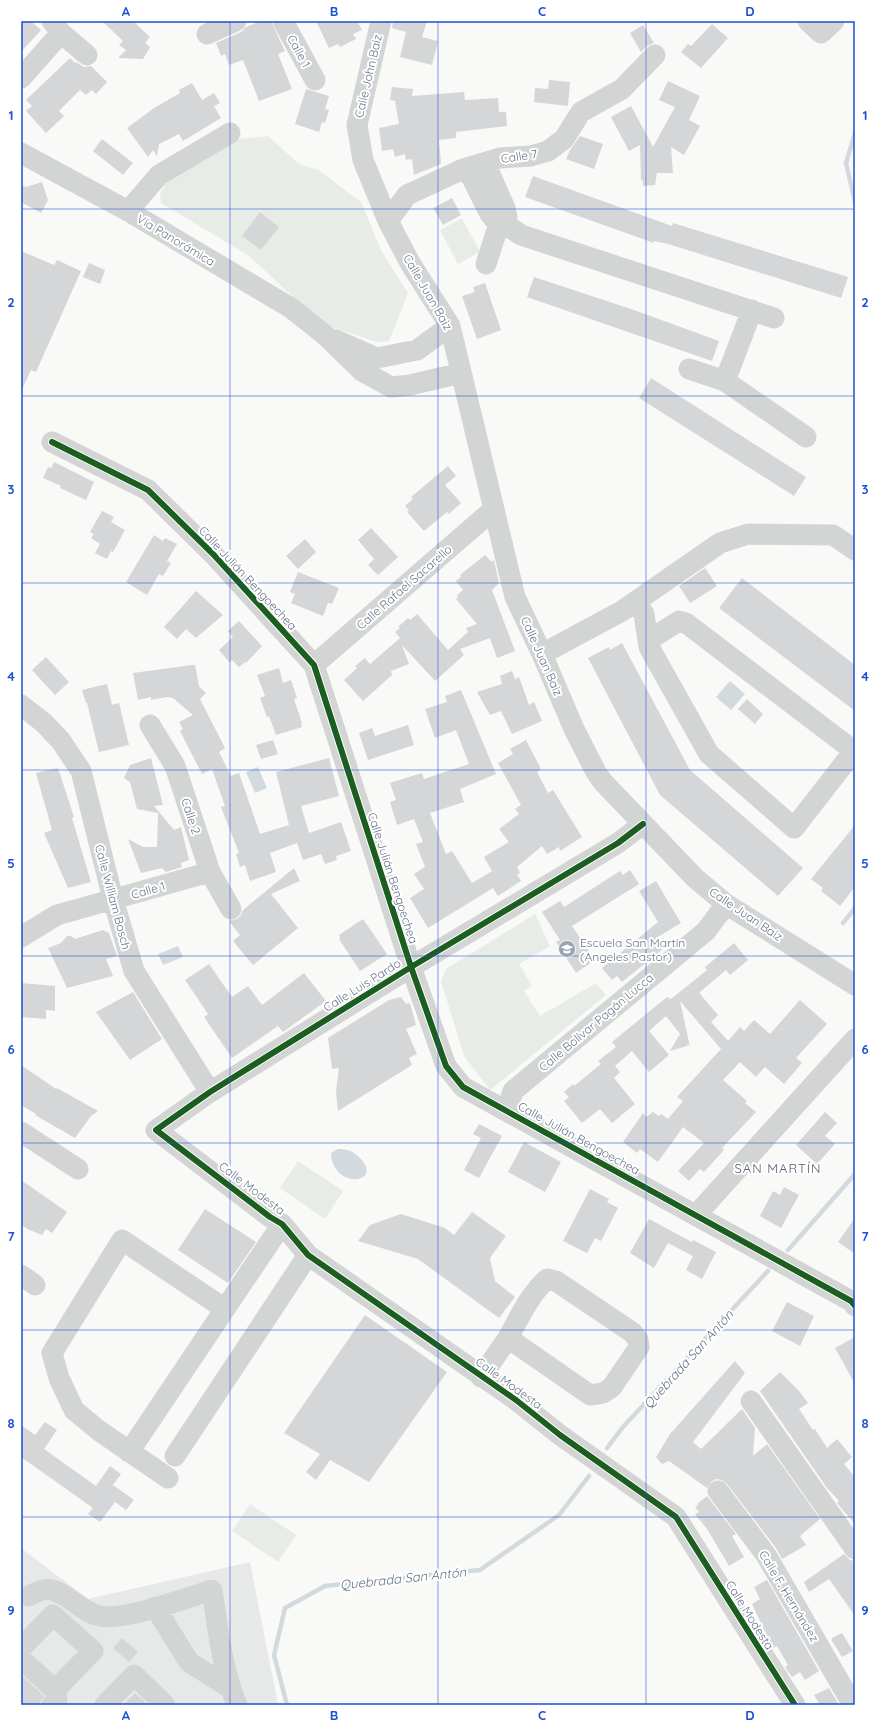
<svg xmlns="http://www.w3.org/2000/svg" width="876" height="1726" font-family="Quicksand,sans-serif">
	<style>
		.built { fill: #e7e9e9 }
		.green { fill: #e8ece6 }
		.water { fill: #d3dade }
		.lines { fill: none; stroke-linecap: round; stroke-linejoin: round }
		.stream { stroke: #d3dade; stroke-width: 4.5 }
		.building { fill: #d5d6d7 }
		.minor { stroke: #d3d4d4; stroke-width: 21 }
		.cycleway-casing { stroke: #fff; stroke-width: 8 }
		.cycleway { stroke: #1b5e20; stroke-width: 6 }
		.grid { fill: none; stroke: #1d4ed8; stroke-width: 1; stroke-opacity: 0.55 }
		.labels { text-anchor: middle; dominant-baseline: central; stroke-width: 4; stroke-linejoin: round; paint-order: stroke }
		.street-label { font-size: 12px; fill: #66768b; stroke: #fff }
		.poi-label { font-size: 12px; fill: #66768b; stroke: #fff; text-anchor: start }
		.neighbourhood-label { font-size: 13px; letter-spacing: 1px; fill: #54606f; stroke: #fff }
		.water-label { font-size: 13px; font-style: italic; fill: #627786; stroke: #fff }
		.neatline { fill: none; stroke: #1d4ed8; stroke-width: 1.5 }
		.grid-label { font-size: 13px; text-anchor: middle; font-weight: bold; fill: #1d4ed8 }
	</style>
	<rect width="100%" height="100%" fill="#f9f9f8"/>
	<!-- built -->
	<path class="built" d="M21,1548L88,1599L250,1562L278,1705H21Z"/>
	<!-- green -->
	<path class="green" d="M268,136L299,164L318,170L361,202L381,250L408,293L389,341L377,342L322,324L248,255L161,203L160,194L168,180L239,139Z
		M462,218L480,252L458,264L440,230Z
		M535,914L550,946L519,964L532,986L524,991L540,1016L596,983L606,995L490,1090L464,1056L441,981L446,969Z
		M298,1161L343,1191L325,1219L280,1188Z
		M250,1504L296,1535L278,1562L232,1531Z"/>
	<!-- water -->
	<path class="water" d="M730,681L745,694L731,710L716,697Z
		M258,767L267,788L255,793L246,772Z
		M178,946L183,957L163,965L158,954Z
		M338,1149C348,1149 353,1151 360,1158C385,1184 332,1190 331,1153Z"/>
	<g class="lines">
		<!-- stream -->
		<path class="stream" d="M855,133L846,163L855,202
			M843,923L855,908
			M788,1250L855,1174
			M607,1448L623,1427L768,1271
			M287,1705L274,1655L285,1608L325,1586L480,1570L559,1515L589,1476"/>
	</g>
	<!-- building -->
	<path class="building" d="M21,21H31L41,30L21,52Z
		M102,21H133L150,37L145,43L150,47L143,59L118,58L126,50L119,45L123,41Z
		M261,21H271L282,45L285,51L278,54L292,89L259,101L243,60L229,65L225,54L221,56L216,43L241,32L246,27Z
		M316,21H357L362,30L353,34L356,39L340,47L338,44L329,48Z
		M393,21H427L422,37L438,41L432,65L400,57L406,32L392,28Z
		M712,24L728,38L701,68L681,52L688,44L691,46Z
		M643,25L654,43L647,46L641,52L630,33Z
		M70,58L75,63L76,62L84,67L91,66L107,82L96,94L92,90L86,95L80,90L59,111L64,116L46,133L26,111L32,106L26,100Z
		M549,80L570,82L568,106L534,102L535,88L548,89Z
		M668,81L700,96L689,120L700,126L684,155L671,147L673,173H657L655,185L643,186V180L641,181L640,145L629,151L611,117L631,106L653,147L675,107L659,100Z
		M192,83L202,100L214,93L220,103L214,106L221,118L183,141L179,134L159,144L157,156L153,150L148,157L127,128L154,108L180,93L179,90Z
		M392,87L413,89L412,96L464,92L465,100L498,98L499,112H506L507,126L456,132V138L439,140L441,164L414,175L412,159L406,160L405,154L395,157L393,149L382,151L379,128L399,124L395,101L390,100Z
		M306,89L329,96L325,109L329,110L325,123L322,122L319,132L295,124Z
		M580,136L603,144L594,169L566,159L570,150Z
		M102,139L133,163L123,175L93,151Z
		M533,176L672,226L673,223L848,277L841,298L668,244L654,241V243L525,197Z
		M42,182L48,200L41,213L21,202V185L26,187Z
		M452,198L461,215L443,225L433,208Z
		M260,212L279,227L261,250L242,236Z
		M21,251L54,265L57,260L81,271L36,372L31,370L21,392Z
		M89,263L105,270L100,284L83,277Z
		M534,277L634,310L719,341L712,361L527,297Z
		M485,283L501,330L477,339L462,296L475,292L473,287Z
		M651,378L806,477L794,496L639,398Z
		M54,462L94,482L86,500L60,488L61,486L43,478L48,467L51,468Z
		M448,466L456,476L445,485L461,503L449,514L447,512L424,531L407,512L409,510L405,506L413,499L411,497Z
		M102,511L114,517L111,522L125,530L113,552L111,551L107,559L95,553L100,544L91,538L94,534L90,532Z
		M371,528L398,557L378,575L368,565L374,559L358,540Z
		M154,535L163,541L165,538L177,544L167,561L171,563L163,576L159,574L147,595L126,582Z
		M305,539L316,552L298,569L286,556Z
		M485,555L492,562L494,560L499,583L492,590L515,651L497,658L490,638L460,649L464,655L435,681L402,645L409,664L391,671L392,675L363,701L344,680L357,668L355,666L365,658L370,664L400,638L395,632L400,628L398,627L408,618L410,620L417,614L448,650L468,632L466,628L477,624L456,599L458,597L457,595L463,590L456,581L461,577L460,575Z
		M705,568L717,586L690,603L679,586Z
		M298,572L339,588L332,604L328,603L323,616L291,603L295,594L290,592Z
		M742,578L855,665V711L719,608Z
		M196,591L223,615L196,638L186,629L177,639L164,627Z
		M239,621L262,646L246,663L245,662L239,667L232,660L230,663L219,650L233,637L228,631Z
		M622,643L690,770L803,868L778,896L660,795L588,658L609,647L610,650Z
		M46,657L69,682L55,695L32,670Z
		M192,665H195L199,686L206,693L200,699L225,748L219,752L231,776L239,773L260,834L289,825L276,772L329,758L339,796L301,806L309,833L341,822L351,851L336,856L337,860L325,864L321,854L303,860L297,843L270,853L276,872L250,881L245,865L240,867L236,854L239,853L221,807L225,806L212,769L202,774L180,731L183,729L179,722L193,715L173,698L167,697L151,700V697L138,700L133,673Z
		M279,668L283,683L291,680L297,698L294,699L302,723L301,724L302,727L276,735L269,716L267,717L260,698L265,696L257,675Z
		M512,671L515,679L519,677L529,705L534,702L542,721L512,734L501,711L490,715L477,692L502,684L500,676Z
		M107,684L112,705L119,703L129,745L99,752L87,703H86L82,690Z
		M461,690L496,774L460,789L464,802L430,813L446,854L452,851L472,883L492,871L484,857L509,842L499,829L519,814L515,809L521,805L498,763L513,754L510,749L526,740L541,769L537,772L548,793L553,790L582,837L560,851L559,847L547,854L542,846L517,867L520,873L517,875L521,881L498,896L493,888L428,928L410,898L424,889L414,874L425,867L416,844L423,842L414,819L397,825L390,802L396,800L390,783L422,773L424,779L469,764L456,730L435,738L425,709L447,702L445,696Z
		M747,699L763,714L755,724L738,709Z
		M408,725L414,745L368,760L359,733L372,728L375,736Z
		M273,740L278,754L261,759L256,745Z
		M151,758L163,805L154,806L174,830L181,827L189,860L181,863L182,867L166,872L162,868L141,873L128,839L143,847H157L158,813L137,809L130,782L124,778L130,765Z
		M58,768L74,817L72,818L91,882L68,888L44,833L52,830L36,773Z
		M855,825V887L840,906L821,891L823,888L811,879Z
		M294,868L300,881L271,894L298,928L253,965L233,941L240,935L229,921L237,919L241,915L243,910Z
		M630,870L639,884L572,926L595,960L576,973L556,942L560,940L542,912L560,901L564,907L620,871L623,875Z
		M656,881L681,923L656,938L664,948L622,982L617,976L612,980L602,968L658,922L639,891Z
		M363,919L387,954L360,971L339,939L340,937L339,935Z
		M103,930L109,933L117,956L106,959L113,976L67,988L48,948L61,943L67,936H71L75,939Z
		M734,943L748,960L730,975L726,970L700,992V994L718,1015L711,1022L728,1041L740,1027L744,1031L754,1020L770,1034L800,1000L827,1024L796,1058L802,1063L784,1084L765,1067L756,1077L740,1062L723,1080L747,1101L745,1103L756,1112L722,1148L724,1150L704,1172L700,1169L689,1181L678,1171L704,1143L683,1127L658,1162L640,1149L637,1153L623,1142L643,1113L646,1117L653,1112L659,1116L661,1114L668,1119L683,1101L677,1097L721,1049L680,1001L690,1047L688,1044L687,1046L670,1051L680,1034L666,1016L649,1031L669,1055L649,1072L632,1051L615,1066L620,1072L614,1078L635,1104L612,1123L600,1109L582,1123L564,1101L569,1097L564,1092L573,1084L574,1086L601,1064L598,1061L616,1047L612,1042L667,997L671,999L707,970L705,967Z
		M209,964L232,997L248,986L262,1005L304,973L326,1001L283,1032L278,1026L232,1058L204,1017L208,1014L185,980Z
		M21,983L55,986V1011L46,1010V1019L21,1017Z
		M133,992L162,1039L130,1060L96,1012Z
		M401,997L406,1004L410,1003L416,1025L406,1029L417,1054L409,1058L412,1065L338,1111L336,1091L339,1068L332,1069L328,1038L389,1000Z
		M21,1065L56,1089L57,1088L98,1111L91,1116L75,1138L35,1115L36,1114L21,1105Z
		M825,1112L837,1123L825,1136L835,1144L817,1164L796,1145Z
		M479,1124L502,1136L479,1178L464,1170L481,1138L473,1134Z
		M524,1142L561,1162L545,1192L508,1172Z
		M21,1180L67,1212L52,1233L46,1229L42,1235L27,1229L21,1224Z
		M784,1187L799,1195L781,1228L760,1216L773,1191L780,1195Z
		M590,1189L609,1199L607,1202L618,1208L601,1241L595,1238L587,1253L563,1241Z
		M205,1209L256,1242L228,1283L178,1250Z
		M472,1212L506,1236L490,1258L495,1281L515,1297L499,1318L418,1259L358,1241L370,1225L401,1214L445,1228L454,1235Z
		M855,1218V1254L838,1242Z
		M649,1219L692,1242L693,1240L716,1252L702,1279L686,1270L693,1256L668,1243L654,1268L630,1253Z
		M787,1302L814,1316L800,1346L772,1331Z
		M365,1315L447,1372L369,1482L330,1460L316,1480L306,1472L320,1454L284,1433Z
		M855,1337V1384L835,1348Z
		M735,1361L745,1373L693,1442L701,1449L742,1409L755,1428L753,1456L767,1444L820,1519L800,1536L806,1545L782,1559L776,1548L727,1484L722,1480L716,1479L711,1482L707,1488L669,1461L662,1464L656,1457L670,1434Z
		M780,1372L800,1392L808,1403L799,1409L813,1430L815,1429L827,1448L837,1439L852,1457L844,1464L855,1477V1524L841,1508L837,1503L839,1501L827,1488L760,1391Z
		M45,1422L57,1430L44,1449L96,1486L110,1466L121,1474L113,1485L134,1500L126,1510L115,1502L100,1522L88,1514L93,1508L21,1457V1425L35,1435Z
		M707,1496L736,1534L732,1536L744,1557L729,1566L707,1529L695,1514L699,1512L695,1507L698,1505L697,1504Z
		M844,1554L850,1560L855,1561V1616L829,1579L809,1592L804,1582Z
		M767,1580L819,1671L805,1680L800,1672L792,1677L785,1667L788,1665L777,1646L773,1648L752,1604L760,1599L754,1587Z
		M842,1633L853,1651L842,1657L832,1641V1638Z
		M122,1638L138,1652L129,1662L113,1648Z
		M21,1675L44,1696L38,1705H21Z
		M829,1688L839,1705H820L814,1695Z
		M135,1693L148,1705H123Z"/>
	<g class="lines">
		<!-- minor -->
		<path class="minor" d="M52,21L61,33L87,55
			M283,21L315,80
			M381,21L357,125L363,160L388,221L410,263L450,326L515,597L542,654L574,729L596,772L603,782L695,878L726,904L855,985
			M808,21L821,33L834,21
			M207,34L236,21
			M21,78L61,33
			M21,153L128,211L291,308L325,335L362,371L391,387L410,385L461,373
			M485,163L505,208L507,217L505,224L496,233L486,264
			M467,168L490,214L497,222L505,224L521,235L774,318
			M128,211L159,175L230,133
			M388,221L407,195L463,169L500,158L531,156L548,151L564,139L581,112L622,89L655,55
			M752,310L725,381L806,437
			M336,340L377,358L417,350L450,326
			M689,369L725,381
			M52,442L148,490L213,554L314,665L411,967L446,1066L463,1087L851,1301L855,1306
			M636,602L644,614L649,647L709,754L794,828L854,751L686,623L679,621L649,640
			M542,654L622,611L720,543L748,534L833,535L855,550
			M314,665L494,509
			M21,705L44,723L61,741L81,771L113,899L134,971L210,1092
			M150,725L175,766L210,872L231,909
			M643,824L618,843L411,967L210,1092L156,1130L270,1217L282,1224L308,1255L516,1400L560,1435L676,1517L795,1705
			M21,937L57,915L210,872
			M507,1110L513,1091L706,931L726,904
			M21,1132L78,1169
			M696,1215L855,1039
			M21,1275L35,1285
			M481,1377L508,1338L590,1395L603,1393L612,1387L639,1347L638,1340L633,1333L556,1281L547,1279C530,1294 519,1318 508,1338
			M751,1401L855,1549
			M129,1452L282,1224
			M175,1456L308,1255
			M168,1478L98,1430L74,1410L59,1378L52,1353L122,1240L225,1309
			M718,1491L766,1555L853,1705
			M29,1596C33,1594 38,1591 43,1590C61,1585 81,1613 100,1616C124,1621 186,1598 212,1590C218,1629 222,1669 237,1705
			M155,1607L189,1662L230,1688
			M21,1644L24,1645L53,1615L93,1651L55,1690L57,1699L52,1705
			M21,1659L55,1690
			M105,1705L134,1675L165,1705"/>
		<!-- cycleway casing -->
		<g class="cycleway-casing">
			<path id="cycleway" d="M52,442L148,490L213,554L314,665L411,967L446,1066L463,1087L851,1301L855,1306
				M643,824L618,843L411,967L210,1092L156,1130L270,1217L282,1224L308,1255L516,1400L560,1435L676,1517L795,1705"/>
		</g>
		<!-- cycleway -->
		<use href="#cycleway" class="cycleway"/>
	</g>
	<!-- grid -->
	<path class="grid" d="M230,21V1705M438,21V1705M646,21V1705M21,209H855M21,396H855M21,583H855M21,770H855M21,956H855M21,1143H855M21,1330H855M21,1517H855"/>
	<!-- icons -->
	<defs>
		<g id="school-disc" transform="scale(0.9)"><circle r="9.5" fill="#99a4b1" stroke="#fff"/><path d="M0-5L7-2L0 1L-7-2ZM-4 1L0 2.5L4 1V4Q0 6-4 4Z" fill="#fff"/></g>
	</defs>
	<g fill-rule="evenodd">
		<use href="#school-disc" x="567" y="949"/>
	</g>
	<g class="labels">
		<!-- street labels -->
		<g class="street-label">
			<text transform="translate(299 51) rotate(62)">Calle 1</text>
			<text transform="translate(368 76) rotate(-77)">Calle John Baiz</text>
			<text transform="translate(519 156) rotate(-8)">Calle 7</text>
			<text transform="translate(176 240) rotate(31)">Vía Panorámica</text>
			<text transform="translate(428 292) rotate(60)">Calle Juan Baiz</text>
			<text transform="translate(248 578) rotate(47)">Calle Julián Bengoechea</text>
			<text transform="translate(404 587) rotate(-41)">Calle Rafael Sacarello</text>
			<text transform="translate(542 656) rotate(66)">Calle Juan Baiz</text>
			<text transform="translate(191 816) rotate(72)">Calle 2</text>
			<text transform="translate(393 878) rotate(72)">Calle Julián Bengoechea</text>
			<text transform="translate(148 890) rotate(-16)">Calle 1</text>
			<text transform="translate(113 897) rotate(75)">Calle William Bosch</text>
			<text transform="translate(746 914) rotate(34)">Calle Juan Baiz</text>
			<text transform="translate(362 985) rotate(-32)">Calle Luis Pardo</text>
			<text transform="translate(596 1022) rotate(-40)">Calle Bolívar Pagán Lucca</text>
			<text transform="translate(579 1138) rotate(29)">Calle Julián Bengoechea</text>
			<text transform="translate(252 1188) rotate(37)">Calle Modesta</text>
			<text transform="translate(509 1383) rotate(36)">Calle Modesta</text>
			<text transform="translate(789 1596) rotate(59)">Calle F. Hernández</text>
			<text transform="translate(750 1615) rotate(58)">Calle Modesta</text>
		</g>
		<!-- poi labels -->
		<g class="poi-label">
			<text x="580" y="942">Escuela San Martín<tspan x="580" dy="14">(Angeles Pastor)</tspan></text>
		</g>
		<!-- neighbourhood labels -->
		<g class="neighbourhood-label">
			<text x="778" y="1168">SAN MARTÍN</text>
		</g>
		<!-- water labels -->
		<g class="water-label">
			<text transform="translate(688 1359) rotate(-48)">Quebrada San Antón</text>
			<text transform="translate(403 1578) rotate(-6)">Quebrada San Antón</text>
		</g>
	</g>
	<!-- border -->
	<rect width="876" height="1726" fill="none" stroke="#ffffff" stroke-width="44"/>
	<rect x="22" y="22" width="832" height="1682" class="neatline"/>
	<g class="grid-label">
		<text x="126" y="16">A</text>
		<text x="334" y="16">B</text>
		<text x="542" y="16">C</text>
		<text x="750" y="16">D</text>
		<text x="11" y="120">1</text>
		<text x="865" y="120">1</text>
		<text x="11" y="307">2</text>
		<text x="865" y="307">2</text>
		<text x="11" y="494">3</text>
		<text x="865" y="494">3</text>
		<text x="11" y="681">4</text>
		<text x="865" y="681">4</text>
		<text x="11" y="868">5</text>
		<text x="865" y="868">5</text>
		<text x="11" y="1054">6</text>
		<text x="865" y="1054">6</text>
		<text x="11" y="1241">7</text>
		<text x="865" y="1241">7</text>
		<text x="11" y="1428">8</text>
		<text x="865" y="1428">8</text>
		<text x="11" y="1615">9</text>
		<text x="865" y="1615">9</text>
		<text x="126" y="1720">A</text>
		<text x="334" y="1720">B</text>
		<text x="542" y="1720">C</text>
		<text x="750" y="1720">D</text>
	</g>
</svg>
